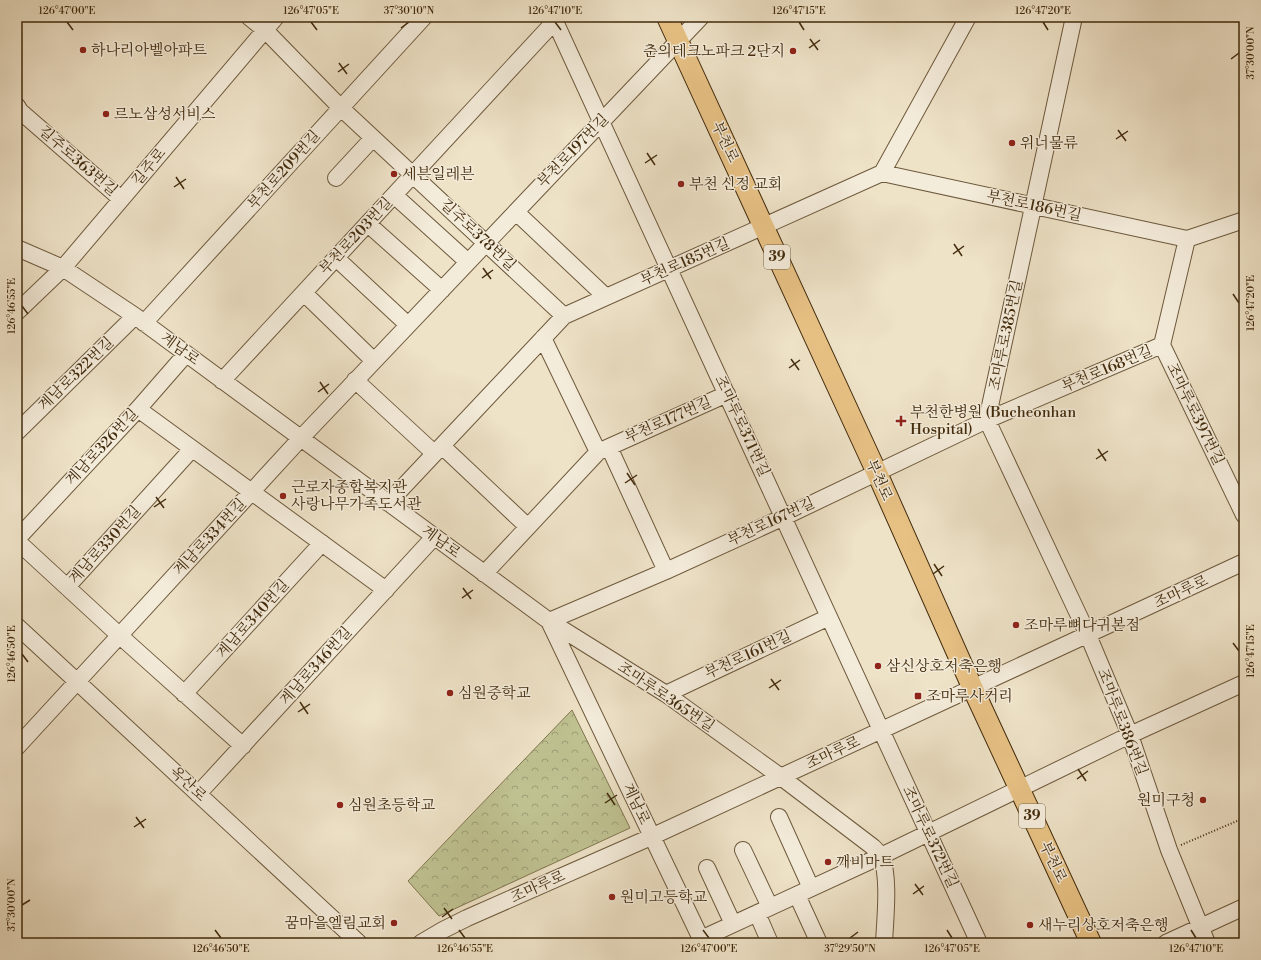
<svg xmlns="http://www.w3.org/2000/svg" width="1261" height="960" font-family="'Libre Bodoni','Noto Serif KR',serif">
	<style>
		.park { fill: url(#park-crowns); stroke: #80764f }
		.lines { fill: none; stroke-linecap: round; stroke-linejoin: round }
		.minor-casing { stroke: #6d593c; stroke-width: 18 }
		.major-casing { stroke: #422b0d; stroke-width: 22 }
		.path { stroke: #422b0d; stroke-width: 2; stroke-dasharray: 1 2; stroke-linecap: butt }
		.minor { stroke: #f4ecdb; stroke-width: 16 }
		.major { stroke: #e7c184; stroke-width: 20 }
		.ticks { fill: none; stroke: #422b0d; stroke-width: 1.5 }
		.poi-dot { fill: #8f2418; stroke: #f4ecdb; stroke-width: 1.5 }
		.labels { text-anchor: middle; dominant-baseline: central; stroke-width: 3; stroke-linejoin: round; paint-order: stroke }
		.shield { fill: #f4ecdb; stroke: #77654b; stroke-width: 1 }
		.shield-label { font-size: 14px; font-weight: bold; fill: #422b0d }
		.poi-label { font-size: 15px; fill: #422b0d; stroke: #f4ecdb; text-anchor: start }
		.street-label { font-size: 15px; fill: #422b0d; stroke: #f4ecdb }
		.neatline { fill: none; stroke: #422b0d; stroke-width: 1.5 }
		.ticks-label { font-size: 10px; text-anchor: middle; fill: #422b0d }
	</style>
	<defs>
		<pattern id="park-crowns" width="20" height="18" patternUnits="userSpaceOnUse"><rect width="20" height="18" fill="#bfc191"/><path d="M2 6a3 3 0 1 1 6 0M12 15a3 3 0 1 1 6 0" fill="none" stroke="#9d9d75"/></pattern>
	</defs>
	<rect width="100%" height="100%" fill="#eee2c7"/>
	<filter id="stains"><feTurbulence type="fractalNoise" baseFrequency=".005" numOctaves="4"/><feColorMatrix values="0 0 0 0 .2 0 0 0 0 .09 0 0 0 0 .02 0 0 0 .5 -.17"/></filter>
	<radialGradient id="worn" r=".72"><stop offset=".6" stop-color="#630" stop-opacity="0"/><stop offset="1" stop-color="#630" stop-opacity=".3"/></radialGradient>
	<!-- park -->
	<path class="park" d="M572,710L630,828L439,916L408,881L469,817Z"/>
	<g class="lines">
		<!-- minor casing -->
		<g class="minor-casing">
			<path id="minor" d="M249,17L265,30L341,108L564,316
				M553,17L979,943
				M1074,17L987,420L1088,635L1130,735L1169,850L1207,943
				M17,106L20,111L121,199
				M882,173L968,17
				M336,178L373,138
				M394,195L468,262
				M516,212L606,297
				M368,224L442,290
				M1187,239L1162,345L1244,515
				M1187,239L1244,220
				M17,248L63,268L135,316L549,621L666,694L781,777L873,847C876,850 879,853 881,856C890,876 885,921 884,943
				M336,258L408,325
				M304,293L374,361
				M17,312L63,268L276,17
				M144,323L424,17
				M543,338L598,452
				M355,380L434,453
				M222,381L555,21
				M138,409L386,590
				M17,432L135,316
				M442,446L528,527
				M609,447L666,571
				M388,503L564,316L882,173L1187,239
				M17,539L138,409L186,354
				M17,541L119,635L243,746
				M484,574L598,452L727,394
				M67,587L192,449
				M549,621L666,571L784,517L987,420L1162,345
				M549,621L703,943
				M17,626L359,943
				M184,694L322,543
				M666,694L829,617
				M17,747L301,438L701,17
				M198,794L434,537
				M779,817L811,888
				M743,850L770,907
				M707,868L733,924
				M797,895L819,943
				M757,913L770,943
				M701,939L881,856L1130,735L1244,683
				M421,943L443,930L467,918L651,837L1244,562
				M1166,943L1244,907"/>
		</g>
		<!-- major casing -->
		<g class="major-casing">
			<path id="major" d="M667,17L877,473L973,689L1091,943"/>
		</g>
		<!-- path -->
		<path class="path" d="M1181,845L1244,818"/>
		<!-- minor -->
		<use href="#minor" class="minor"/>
		<!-- major -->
		<use href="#major" class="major"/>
	</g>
	<!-- ticks -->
	<path class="ticks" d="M67,22L73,30M311,22L317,30M555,22L561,30M799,22L804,30M1043,22L1048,30M401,28L409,22M810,39L818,50M809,48L820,40M1231,59L1239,53M339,63L347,74M338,72L349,64M1118,130L1126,141M1116,139L1128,131M647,153L655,165M645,163L657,155M176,177L184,189M174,187L186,179M954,244L962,256M953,254L964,246M483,268L491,279M482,278L493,270M1233,294L1239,303M22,306L28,314M791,359L799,370M789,368L800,360M320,382L328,394M318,392L329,384M1098,449L1106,461M1096,459L1108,451M627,473L635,485M625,483L637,475M156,497L164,508M154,507L166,499M934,564L942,576M933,574L944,566M463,588L471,599M462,598L473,590M1233,643L1239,651M22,654L28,662M771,679L779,690M769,688L781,680M300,702L308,714M298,712L310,704M1078,769L1086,781M1077,779L1088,771M607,793L615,805M605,803L617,795M136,817L144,828M134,827L146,819M915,884L923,895M913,894L924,886M22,905L30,900M444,908L452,919M442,917L453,909M215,930L221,938M459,930L465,938M703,930L709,938M947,930L952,938M1191,930L1196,938M850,938L858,932"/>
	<!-- markers -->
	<g class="poi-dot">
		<circle cx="83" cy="50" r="4"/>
		<circle cx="793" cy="51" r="4"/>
		<circle cx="106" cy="114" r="4"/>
		<circle cx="1012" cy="143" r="4"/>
		<circle cx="394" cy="174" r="4"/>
		<circle cx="681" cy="184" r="4"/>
		<path d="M899 415h4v4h4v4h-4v4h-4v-4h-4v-4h4z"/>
		<circle cx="283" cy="496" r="4"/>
		<circle cx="1016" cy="625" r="4"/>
		<circle cx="878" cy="666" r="4"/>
		<circle cx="450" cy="693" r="4"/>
		<rect x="914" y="692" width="8" height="8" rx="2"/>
		<circle cx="1203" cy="800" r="4"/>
		<circle cx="340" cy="805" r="4"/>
		<circle cx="828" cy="862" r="4"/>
		<circle cx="612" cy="897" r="4"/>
		<circle cx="394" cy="923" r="4"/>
		<circle cx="1030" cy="925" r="4"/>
	</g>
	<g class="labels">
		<!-- shield labels -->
		<g class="shield">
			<rect x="764" y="245" width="26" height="24" rx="3"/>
			<rect x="1019" y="804" width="26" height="24" rx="3"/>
		</g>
		<g class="shield-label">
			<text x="777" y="257">39</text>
			<text x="1032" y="816">39</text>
		</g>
		<!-- poi labels -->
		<g class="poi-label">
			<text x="91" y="50">하나리아벨아파트</text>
			<text x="785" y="51" text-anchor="end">춘의테크노파크 2단지</text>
			<text x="114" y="114">르노삼성서비스</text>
			<text x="1020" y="143">위너물류</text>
			<text x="402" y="174">세븐일레븐</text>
			<text x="689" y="184">부천 신정 교회</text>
			<text x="910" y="412">부천한병원 (Bucheonhan<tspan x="910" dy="17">Hospital)</tspan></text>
			<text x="291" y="487">근로자종합복지관<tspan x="291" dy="17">사랑나무가족도서관</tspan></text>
			<text x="1024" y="625">조마루뼈다귀본점</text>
			<text x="886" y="666">삼신상호저축은행</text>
			<text x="458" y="693">심원중학교</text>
			<text x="926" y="696">조마루사거리</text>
			<text x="1195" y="800" text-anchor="end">원미구청</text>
			<text x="348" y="805">심원초등학교</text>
			<text x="836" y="862">깨비마트</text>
			<text x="620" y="897">원미고등학교</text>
			<text x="386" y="923" text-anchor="end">꿈마을엘림교회</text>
			<text x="1038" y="925">새누리상호저축은행</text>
		</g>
		<!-- street labels -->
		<g class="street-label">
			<text transform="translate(725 142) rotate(65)">부천로</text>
			<text transform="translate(573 151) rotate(-46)">부천로197번길</text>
			<text transform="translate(78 161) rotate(41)">길주로363번길</text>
			<text transform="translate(149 167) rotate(-50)">길주로</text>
			<text transform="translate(284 170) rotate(-48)">부천로209번길</text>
			<text transform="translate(1034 206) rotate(12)">부천로186번길</text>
			<text transform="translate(478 235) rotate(43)">길주로378번길</text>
			<text transform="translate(356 236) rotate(-47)">부천로203번길</text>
			<text transform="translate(685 262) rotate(-24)">부천로185번길</text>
			<text transform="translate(1006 335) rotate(-78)">조마루로385번길</text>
			<text transform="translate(180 349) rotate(36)">계남로</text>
			<text transform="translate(1107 369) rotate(-23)">부천로168번길</text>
			<text transform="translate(76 374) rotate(-44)">계남로322번길</text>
			<text transform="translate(1195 414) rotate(64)">조마루로397번길</text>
			<text transform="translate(668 420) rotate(-24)">부천로177번길</text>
			<text transform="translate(742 426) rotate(65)">조마루로371번길</text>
			<text transform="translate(102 447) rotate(-47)">계남로326번길</text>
			<text transform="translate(879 480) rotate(66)">부천로</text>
			<text transform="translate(771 522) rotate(-25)">부천로167번길</text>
			<text transform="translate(210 537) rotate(-47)">계남로334번길</text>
			<text transform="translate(441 542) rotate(36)">계남로</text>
			<text transform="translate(105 545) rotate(-48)">계남로330번길</text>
			<text transform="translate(1181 592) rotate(-25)">조마루로</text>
			<text transform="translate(253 619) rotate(-48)">계남로340번길</text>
			<text transform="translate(748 655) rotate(-25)">부천로161번길</text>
			<text transform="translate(316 666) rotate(-48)">계남로346번길</text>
			<text transform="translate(666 697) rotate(34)">조마루로365번길</text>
			<text transform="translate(1122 722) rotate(69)">조마루로386번길</text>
			<text transform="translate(833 753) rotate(-25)">조마루로</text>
			<text transform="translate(188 784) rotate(43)">옥산로</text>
			<text transform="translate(636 804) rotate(65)">계남로</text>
			<text transform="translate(930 837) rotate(65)">조마루로372번길</text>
			<text transform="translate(1053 862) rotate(65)">부천로</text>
			<text transform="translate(538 887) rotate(-24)">조마루로</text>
		</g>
	</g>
	<!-- margin -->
	<rect width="1261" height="960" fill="none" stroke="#eee2c7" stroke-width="44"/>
	<rect x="22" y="22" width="1217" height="916" class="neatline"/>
	<g class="ticks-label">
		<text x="67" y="14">126°47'00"E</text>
		<text x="311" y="14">126°47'05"E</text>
		<text x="409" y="14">37°30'10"N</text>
		<text x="555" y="14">126°47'10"E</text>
		<text x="799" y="14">126°47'15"E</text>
		<text x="1043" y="14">126°47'20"E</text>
		<text transform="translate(1250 53) rotate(-90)" y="4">37°30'00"N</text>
		<text transform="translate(1250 303) rotate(-90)" y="4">126°47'20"E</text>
		<text transform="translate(11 306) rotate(-90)" y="4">126°46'55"E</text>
		<text transform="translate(1250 651) rotate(-90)" y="4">126°47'15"E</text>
		<text transform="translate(11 654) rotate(-90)" y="4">126°46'50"E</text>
		<text transform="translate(11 905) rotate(-90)" y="4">37°30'00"N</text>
		<text x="221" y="952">126°46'50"E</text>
		<text x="465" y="952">126°46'55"E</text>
		<text x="709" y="952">126°47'00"E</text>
		<text x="850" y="952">37°29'50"N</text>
		<text x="952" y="952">126°47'05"E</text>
		<text x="1196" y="952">126°47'10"E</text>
	</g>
	<rect width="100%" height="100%" filter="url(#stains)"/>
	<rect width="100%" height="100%" fill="url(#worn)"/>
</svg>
